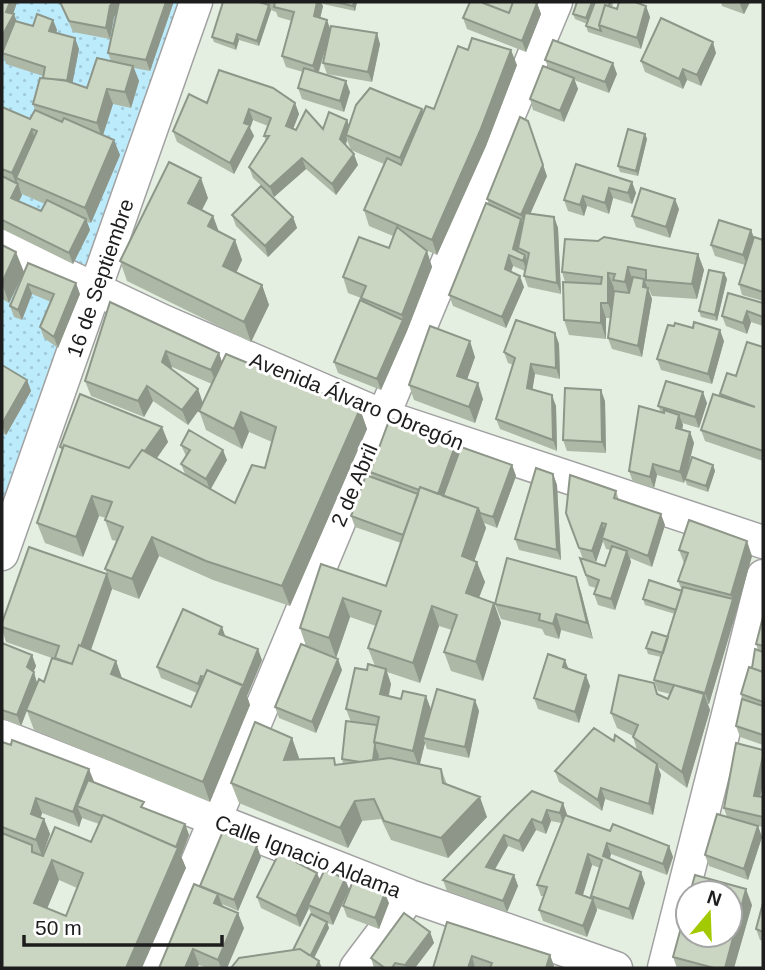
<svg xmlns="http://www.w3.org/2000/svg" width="765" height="970" font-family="Arial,sans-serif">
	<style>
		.park { fill: url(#park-dots) }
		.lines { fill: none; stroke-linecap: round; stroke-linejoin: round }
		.minor-casing { stroke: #a1a1a1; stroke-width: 35 }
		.minor { stroke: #fff; stroke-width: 32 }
		.wall { fill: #aeb8a7; fill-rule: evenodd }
		.shaded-wall { fill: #8d9688 }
		.building { fill: #cad6c2; stroke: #8d9688; stroke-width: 2; fill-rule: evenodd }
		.labels { text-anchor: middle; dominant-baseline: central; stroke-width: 6; stroke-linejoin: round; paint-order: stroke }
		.street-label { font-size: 21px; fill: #1d1d1d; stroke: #fff }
	</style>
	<defs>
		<pattern id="park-dots" width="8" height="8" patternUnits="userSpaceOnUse" patternTransform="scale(1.75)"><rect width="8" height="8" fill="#bcebfc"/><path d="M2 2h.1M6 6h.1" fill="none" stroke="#a1c9d8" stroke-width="1.8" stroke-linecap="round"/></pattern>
	</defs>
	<rect width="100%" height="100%" fill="#e4efe2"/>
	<!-- park -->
	<path class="park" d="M2,2H196L2,554Z"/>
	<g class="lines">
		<!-- minor casing -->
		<g class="minor-casing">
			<path id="minor" d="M2,245L163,321L383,416L763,542
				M2,554L196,2
				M2,736L410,896L616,968
				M153,968L556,2
				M356,968L410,896
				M664,968L763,576"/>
		</g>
		<!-- minor -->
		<use href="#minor" class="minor"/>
	</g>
	<!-- wall -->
	<path class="wall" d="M2,2H17L13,14L17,21L33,26L53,20L57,30L56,33L79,49L72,83L87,88L111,61L108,53L116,14L114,17L110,39L73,32L60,2L173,4L150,71L134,68L139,81L131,108L113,104L103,135L120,155L91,223L87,222L90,230L73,264L2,229V107L30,119L35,110L33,104L43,76L6,64L3,55ZM19,186L22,194L45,204L41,211L19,201L22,195Z
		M223,2H321L323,6L320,18L331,30L380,44L372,82L327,74L323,63L328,39L319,72L350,92L344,112L302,99L298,88L303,72L286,67L282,56L292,21L278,17L276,12L271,10L259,46L239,40L236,50L214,42L212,37Z
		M322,2H357L355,11L323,4Z
		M577,2H612L613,5L612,7L617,9L646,6L650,17L641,49L588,32L586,26L587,24L575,19L573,14Z
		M721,2H750L744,14L722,6Z
		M537,3L541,14L526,52L467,29L463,18Z
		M716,53L701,86L687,80L683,89L645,72L641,61Z
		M545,60L617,74L609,93L574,80L578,89L564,122L533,110L530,99L549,68Z
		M517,65L486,146L437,255L426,250L432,267L407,331L381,390L338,373L334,362L362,301L361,298L348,293L343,277L389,248L393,236L369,226L364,210L384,164L351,150L347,140L346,145L358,165L336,195L306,169L274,197L253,178L249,167L266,141L264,136L268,126L253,120L250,128L254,136L234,174L177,142L173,131L207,103H295L299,114L293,129L296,130L323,129L347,120L349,126L422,109L423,113L434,109Z
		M645,134L647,139L638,176L620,172L618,166Z
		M547,176L530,213L554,217L558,228L561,294L528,287L524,276L525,271L513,266L511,272L524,287L506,328L453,306L449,295L489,205L487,199Z
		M632,182L636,193L632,204L613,198L609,214L587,206L584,216L568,211L564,200Z
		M208,198L202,210L213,216L219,232L235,240L242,260L236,273L262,285L269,305L251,342L127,281L120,261Z
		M679,209L670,238L636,227L632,216Z
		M232,215L293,217L297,228L268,257L236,226Z
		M751,230L754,238L763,240V301L742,295L739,284L745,265L715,256L711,245Z
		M2,245L24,272L9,303L2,299Z
		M698,254L704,270L697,299L652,296L647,285L652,299L642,357L612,349L608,338L611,318H606V339L569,335L564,320L565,282L562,272Z
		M28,263L80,294L58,348L44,338L40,327L51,302L32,294L22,320L14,317L10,306Z
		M724,273L727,279L717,321L701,317L699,311Z
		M110,302L219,353L222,363L360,409L367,429L290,606L213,580L159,556L139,599L112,589L91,650L116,661L122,679L191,707L197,693L161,678L157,667L226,636L262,660L247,696L250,705L210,802L34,730L27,711L21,726L2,719V643L32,655L36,666L33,672L37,683L44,682L52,658L6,642L2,629V623L107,574L105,569L117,541L112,540L105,520L106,518L99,516L83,557L45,543L37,523L62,451L60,447L162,427L168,442L157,458L185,474L181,464L186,456L181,445L227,460L211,489L235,503L265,468L272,442L249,432L242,449L206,430L199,410L188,425L153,401L144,417L91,396L85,381ZM172,367L212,384L203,403L198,389L171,369Z
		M763,303V326L751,322L747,334L726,326L722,316Z
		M555,333L559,344L560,379L535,374L532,389L556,406L557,451L500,429L496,419L513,365L508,363L504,352Z
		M724,341L712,384L661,370L657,359Z
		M763,347V461L705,441L701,430L721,397L720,394L736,376Z
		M475,357L467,379L483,399L475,423L414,400L409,385Z
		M2,365L27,380L31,391L6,435L2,433Z
		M605,401L606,453L567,451L563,440Z
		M707,403L699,428L682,423L683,425L682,430L690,432L694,443L684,483L657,475L654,488L633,482L629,471L661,412L658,406Z
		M456,443L459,451L512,465L516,476L497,528L484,523L486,528L474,561L485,582L479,598L494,603L501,623L483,681L451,671L444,652L452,630L439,626L420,683L387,672L391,684L389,696L431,710L475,700L479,711L469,758L427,749L425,743L420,764L441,769L447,784L487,817L448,858L391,840L381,819L362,821L348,848L239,803L231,783L292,738L299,758V760L337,765L343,764L342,759L351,722L346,709L367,670L375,666L368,648L376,626L350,617L336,658L342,670L316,733L279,718L275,707L306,646L300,628L321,564L386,586L401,543L355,527L351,516L372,477L370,472Z
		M713,465L715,471L708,492L687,485L685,479Z
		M553,474L557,485L561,560L519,550L515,539Z
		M616,491L619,500L665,525L652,567L630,558L631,562L615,610L598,605L594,594L596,588L589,586L580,558L605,566L610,550L606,549L603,541L596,562L583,559L566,513Z
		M679,550L752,556L709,704H708L710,710L687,788L658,767L661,775L653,815L605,799L602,811L559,782L555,771L614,741L637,750L633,737V736L617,728L611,713L659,695L668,699L670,694L658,691L654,680L661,657L648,654L646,648L668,637L675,614L645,605L643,599L682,591L678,581L684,563Z
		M576,577L581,592L593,639L561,630L559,639L545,635L542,629L501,619L495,604Z
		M763,617V745L740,737L736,726L742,699L741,694L752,668L758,650L756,644Z
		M568,669L590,686L579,723L538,709L534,698Z
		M2,742L94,783L146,809L185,824L189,835L181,856L186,868L2,968ZM42,813L79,827L82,818L99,824L91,842L43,856L50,834L44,819L41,817ZM59,880L77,888L66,916L47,909Z
		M763,750V784L760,797H763V827L758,826L762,837L748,880L709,866L705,855L727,817L724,808Z
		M532,791L567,814V816L610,831L669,846L673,857L667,875L611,854L610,859L645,883L633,920L596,908L597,910L587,937L543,921L539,910L544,896H541L537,885L561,823L551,821L546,834L536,830L523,852L508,846L495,869L514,875L518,886L507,912L447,891L443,880ZM592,865L600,868L591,896L592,899L583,895Z
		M261,857L238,911L222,904L244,928L227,968H207L199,965L159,968L200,886Z
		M317,873L320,880L345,879L349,889L333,925L327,923L329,928L314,958L293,950L312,915L309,908L300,927L261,908L257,897Z
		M389,903L379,929L347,917L343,906Z
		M763,903V941L760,940L756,929Z
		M752,905L734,968H677L673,957Z
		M447,922L550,955L554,966L553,968H480L476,967L475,968H433Z
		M430,932L434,943L415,968H374L371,958Z"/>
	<!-- shaded-wall -->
	<path class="shaded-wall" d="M10,2H17L12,18L14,14L18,25L5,49L2,58V36L6,12Z
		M113,2H123L114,17L110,39L106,28L110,6Z
		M166,2H173V4L150,71L146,60Z
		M317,2H321L323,6L318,27L314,16Z
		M354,2H357L355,11L353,6Z
		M592,2H595L588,24L586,18Z
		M741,2H750L744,14L740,4Z
		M537,3L541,14L526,52L522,41Z
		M269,5L271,10L259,46L257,41Z
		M646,6L650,17L641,49L637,38Z
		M53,20L57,30L53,42L49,31Z
		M327,20L331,31L317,76L313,66Z
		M377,33L380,44L372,82L368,72Z
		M237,34L239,40L236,50L234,44Z
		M75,38L79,49L70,96L66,85Z
		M713,42L716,53L701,86L697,75Z
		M511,50L517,65L486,146L437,255L432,240Z
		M613,63L617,74L609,93L605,82Z
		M133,66L139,81L131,108L125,92Z
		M683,69L687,80L683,89L679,79Z
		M574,78L578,89L564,122L560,111Z
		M346,81L350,92L344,112L340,101Z
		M107,89L113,104L102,138L97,123Z
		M295,103L299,114L290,137L286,126Z
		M249,109L253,120L250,128L254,136L234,174L230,163Z
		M422,109L427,124L406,174L400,158Z
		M347,120L351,131L346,135L347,140L344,150L340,139Z
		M528,121L547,176L525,226L521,215Z
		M32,129L37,145L16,178L22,195L15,209L11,198L17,186L12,173Z
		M645,134L647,139L638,176L636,171Z
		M114,140L120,155L91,223L85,208Z
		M354,154L358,165L336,195L332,184Z
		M302,158L306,169L274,197L270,187Z
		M201,178L208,198L195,223L188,203Z
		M632,182L636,193L632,204L628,193Z
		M609,188L613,198L609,214L605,203Z
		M583,196L587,206L584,216L580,205Z
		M675,199L679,209L670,238L666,227Z
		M213,216L220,235L208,226Z
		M293,217L297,228L268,257L265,246Z
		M554,217L558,228L561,294L557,283Z
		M86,219L90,230L73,264L69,253Z
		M521,219L525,230L518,248L519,253L517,260L513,249Z
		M751,230L755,241L747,265L743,255Z
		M235,240L242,260L230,286L223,266Z
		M427,251L432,267L407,331L381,390L377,379L403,320L402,315Z
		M16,252L24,272L9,303L2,283Z
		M698,254L704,270L697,299L692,284Z
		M509,255L513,266L508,280L505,269Z
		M525,255L529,266L527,272L523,261Z
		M628,267L634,283L630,298L625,282Z
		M608,273L614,288L613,318L608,303Z
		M724,273L727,279L717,321L715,315Z
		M520,276L524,287L506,328L502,317Z
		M644,279L652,299L642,357L638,346Z
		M76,283L80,294L58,348L54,337Z
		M28,284L32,294L22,320L18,310Z
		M262,285L269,305L251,342L244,322Z
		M601,303L606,318V339L601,323Z
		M747,311L751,322L747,334L743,323Z
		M720,330L724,341L712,384L708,374Z
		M555,333L559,344L560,379L556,368Z
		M470,341L475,357L463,391L457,376Z
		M166,351L172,367L167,378L162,362Z
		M219,353L224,368L217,386L211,370Z
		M531,364L535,374L531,399L527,388Z
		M27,380L31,391L6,435L2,424Z
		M478,383L483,399L475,423L469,407Z
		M147,386L153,401L144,417L138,401Z
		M198,389L203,404L188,425L182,410Z
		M601,390L605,401L606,453L602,442Z
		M703,392L707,403L699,428L695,417Z
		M552,395L556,406L557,451L553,440Z
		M360,409L367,429L290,606L282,586Z
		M241,412L249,432L242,449L234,429Z
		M679,415L683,425L680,439L676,428Z
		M162,427L168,442L136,488L130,472Z
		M690,432L694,443L684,483L680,472Z
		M456,443L462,458L446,500L437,496Z
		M223,450L227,460L210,490L206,479Z
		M653,464L657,475L654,488L650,477Z
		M512,465L516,476L497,528L493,517Z
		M713,465L715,471L708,492L706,486Z
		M553,474L557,485L561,560L557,550Z
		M92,496L99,516L83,557L76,537Z
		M478,508L486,528L469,576L462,556Z
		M661,514L665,525L652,567L648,556Z
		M602,523L606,534L602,538L603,541L596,562L592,551Z
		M152,537L159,556L139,599L132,579Z
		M747,541L752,556L737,610L731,595Z
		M627,551L631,562L615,610L611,599Z
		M477,562L485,582L473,613L466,593Z
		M107,574L112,589L79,684L74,668Z
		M576,577L581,592L593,639L587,623Z
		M343,598L350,617L336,658L329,638Z
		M733,599L737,610L709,704L705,693Z
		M494,603L501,623L483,681L476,662Z
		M432,606L439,626L420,683L413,663Z
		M556,614L561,630L559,639L553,624Z
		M222,627L226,638L219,634Z
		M258,649L262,660L247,696L250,705L210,802L203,782Z
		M32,655L36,666L31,678L27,667Z
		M338,659L342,670L316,733L312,722Z
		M565,660L569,670L563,667Z
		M116,661L123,681L111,674Z
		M386,669L391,684L385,710L380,694Z
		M34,672L37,683L21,726L17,715Z
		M586,675L590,686L579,723L575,712Z
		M201,676L205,687L202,695L198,684Z
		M704,694L710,710L687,788L682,772Z
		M426,696L432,712L423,738L425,743L419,767L413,751Z
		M475,700L479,711L469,758L465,747Z
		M292,738L299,758L292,780L284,760Z
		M375,745L379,756L376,774L372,763Z
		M763,756V784L758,807L754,796Z
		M657,764L661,775L653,815L649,804Z
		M89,769L95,784L77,806L82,818L79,827L73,812Z
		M601,788L605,799L602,811L598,800Z
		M480,797L487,817L448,858L441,838Z
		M36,798L42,813L37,829L31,814Z
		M355,801L362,821L348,848L340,828Z
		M563,803L567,814L563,824L560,813Z
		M547,810L551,821L546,834L542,823Z
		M44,819L50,834L42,856L36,840Z
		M532,819L536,830L523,852L519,841Z
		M185,824L189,835L181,856L186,868L142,968H126Z
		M758,826L762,837L748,880L744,869Z
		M504,835L508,846L490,878L486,867Z
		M607,843L611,854L607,867L603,856Z
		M257,846L261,857L238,911L234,900Z
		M669,846L673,857L667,875L663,864Z
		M588,854L592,865L580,904L576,893Z
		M52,860L59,880L41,923L34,903Z
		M641,872L645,883L633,920L629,909Z
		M317,873L321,884L308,905L309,908L300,927L296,916Z
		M514,875L518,886L507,912L503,901Z
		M345,879L349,889L333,925L329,914Z
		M746,889L752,905L734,968H725Z
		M385,893L389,903L379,929L375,918Z
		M218,894L224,910L214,903Z
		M593,899L597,910L587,937L583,926Z
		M238,913L244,928L227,968H221L218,960Z
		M327,922L329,928L313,960L311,955Z
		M430,932L434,943L415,968H406L405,965Z
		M193,949L199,965L197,968H185Z
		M550,955L554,966L553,968H546Z
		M472,956L475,968H468Z
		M319,961L322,968H316Z"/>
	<!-- building -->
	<path class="building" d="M2,2H10L6,12L14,14L2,36Z
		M60,2H113L110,6L106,28L69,21Z
		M119,2H166L146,60L108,53Z
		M223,2H259L269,5L257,41L237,34L234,44L212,37Z
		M275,2H317L314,16L327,20L313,66L282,56L294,12L274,7Z
		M336,2H354L353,6Z
		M470,2H483V3L509,13L513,2H533L537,3L522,41L463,18Z
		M487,2H513L509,13L486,4Z
		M577,2H592L586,18L573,14Z
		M595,2H610L609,6L605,5L599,25L601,31L586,26Z
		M619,2H635L646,6L637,38L599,25L605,5L617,9Z
		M37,14L53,20L49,31L75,38L67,81L43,78L45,67L2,53L15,21L33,26Z
		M661,18L713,42L697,75L683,69L679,79L641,61Z
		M331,26L377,33L368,72L323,63Z
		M472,38L511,50L480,131L432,240L364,210L387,158L401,165L426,106L434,109L458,46L468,50Z
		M553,40L613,63L605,82L545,60Z
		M97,58L133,66L125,92L107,89L97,123L33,104L40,78L64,80L87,88Z
		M543,66L574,78L560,111L530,99Z
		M304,68L346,81L340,101L298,88Z
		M219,70L273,88L295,103L286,126L296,130L306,110L323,129L329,112L347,120L340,139L354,154L332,184L302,158L270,187L249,167L269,136H264L271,118L249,109L244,123L250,125L230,163L173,131L189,94L207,103Z
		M370,88L422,109L400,158L346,135L356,105Z
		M2,107L30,119L35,110L62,122L64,118L114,140L85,208L16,178L37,131L32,129L12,173L2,169Z
		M520,117L528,121L543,165L521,215L487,199Z
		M628,129L645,134L636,171L618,166Z
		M169,162L201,178L188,203L213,216L208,226L235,240L223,266L262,285L244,322L120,261Z
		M576,164L632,182L628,193L609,188L605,203L583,196L580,205L564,200Z
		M2,176L18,184L11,198L41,211L47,200L86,219L69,253L2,220Z
		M261,186L293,217L265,246L232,215Z
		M641,188L675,199L666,227L632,216Z
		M486,203L521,219L513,249L525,255L523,261L509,255L505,269L520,276L502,317L449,295Z
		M525,213L554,217L557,283L524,276L529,253L518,248Z
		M719,220L751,230L743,255L711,245Z
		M397,227L427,251L402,315L361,298L366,286L343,277L359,237L389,248Z
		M604,237L698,254L692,284L646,280V270L628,267L625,282L613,280L615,274L608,273V303H601V323L564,320L563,282L601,284L602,277L562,272L565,239L598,241Z
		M754,237L763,240V292L739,284Z
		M2,245L16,252L2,283Z
		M28,263L76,283L54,337L40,327L54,294L28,284L18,310L10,306Z
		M709,270L724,273L715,315L699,311Z
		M633,277L644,279L643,287L648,288L638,346L608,338L614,291L629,293Z
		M728,293L763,303V317L747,311L743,323L722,316Z
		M360,300L403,320L377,379L334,362Z
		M110,302L219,353L211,370L166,351L162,362L198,389L182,410L147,386L138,401L85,381Z
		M516,320L555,333L556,368L531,364L527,388L552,395L553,440L496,419L515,358L504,352Z
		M694,322L720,330L708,374L657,359L668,325L674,326L675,323L693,328Z
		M430,326L470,341L457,376L478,383L469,407L409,385Z
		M747,342L763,347V451L701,430L713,394L755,407L720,394L727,373L736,376Z
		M226,354L360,409L282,586L206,561L152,537L132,579L105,569L123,527L105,520L112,502L92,496L76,537L37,523L64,445L129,468L142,450L235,503L252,465L265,468L276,427L241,412L234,429L199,411Z
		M2,365L27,380L2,424Z
		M666,381L703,392L695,417L658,406Z
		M565,388L601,390L602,442L563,440Z
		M80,394L162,427L145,451L142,450L129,468L64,445L63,448L60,447Z
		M639,406L664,413V410L679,415L676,428L690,432L680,472L653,464L650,477L629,471Z
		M390,418L456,443L438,494L420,487L419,490L370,472Z
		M189,430L223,450L206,479L181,464L190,450L181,445Z
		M461,447L512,465L493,517L480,513L478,508L443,496Z
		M692,457L713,465L706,486L685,479Z
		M536,468L553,474L557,550L515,539Z
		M366,475L418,494L403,535L351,516Z
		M570,475L616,491L614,498L661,514L648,556L602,538L606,524L602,523L592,551L579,548L566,513Z
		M420,487L478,508L462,556L477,562L466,593L494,603L476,662L444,652L457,615L432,606L413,663L368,648L381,611L343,598L329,638L300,628L321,564L386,586Z
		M689,520L747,541L731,595L678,581L688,553L679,550Z
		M612,546L627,551L611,599L594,594L599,580L586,575L580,558L605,566Z
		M29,547L107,574L81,646L79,645L72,664L55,658L59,646L2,627V623Z
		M507,558L576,577L587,623L556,614L553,624L539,620L540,614L495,604Z
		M649,580L682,591L676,610L643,599Z
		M683,587L733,599L705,693L654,680Z
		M183,609L222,627L219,634L258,649L243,686L207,670L204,677L201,676L198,684L157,667Z
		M763,617V646L756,644Z
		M652,632L668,637L663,653L646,648Z
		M2,643L32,655L27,667L34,672L17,715L2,710Z
		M301,644L338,659L312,722L275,707Z
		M79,645L116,661L111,674L191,707L207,670L243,685L203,782L26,710L39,679L44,682L52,658L72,664Z
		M755,649L763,652V672L752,668Z
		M548,654L565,660L563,667L586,675L575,712L534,698Z
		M368,664L386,669L380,694L401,699L403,691L426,696L413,751L374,742L379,717L346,709L355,668L367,670Z
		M749,667L763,672V702L741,694Z
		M619,675L654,683L657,694L668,699L674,685L704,694L682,772L633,737L638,725L611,713Z
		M437,689L475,700L465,747L423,738Z
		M742,699L763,706V735L736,726Z
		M346,721L377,725L374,742L375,745L373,760L360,762L342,759Z
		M255,722L292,738L284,760L334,758L335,765L390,758L441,769L443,783L480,797L441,838L384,821L374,799L355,801L340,828L231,783Z
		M594,728L614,741L615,735L657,764L649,804L601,788L598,800L555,771Z
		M12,740L89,769L73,812L36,798L31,814L44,819L36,840L2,827V742L11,745Z
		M736,743L763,750V756L754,796L763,797V817L724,808Z
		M88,780L144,802L141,807L185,824L176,847L103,815L102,816L77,806Z
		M532,791L563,803L560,813L547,810L542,823L532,819L519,841L504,835L486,867L514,875L503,901L443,880L512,810Z
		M717,814L758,826L744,869L705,855Z
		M103,815L178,848L126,968H2V833L32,845V852L43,856L55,827L91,842ZM52,860L83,873L66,916L34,903Z
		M565,815L610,831L613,824L669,846L663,864L607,843L603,856L641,872L629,909L591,896L602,860L588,854L576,893L593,899L583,926L539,910L547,887L537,885Z
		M223,831L257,846L234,900L200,886Z
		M279,853L317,873L296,916L257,897Z
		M325,869L345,879L329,914L308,905Z
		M695,875L746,889L725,968H714L673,957L688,902V935H730V893H690Z
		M353,881L385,893L375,918L343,906Z
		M194,884L218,894L214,903L238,913L218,960L193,949L185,968H159Z
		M763,903V932L756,929Z
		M404,913L430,932L405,965L395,963L392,968H385L371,958Z
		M311,914L327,922L311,955H309L300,949L293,950Z
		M447,922L550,955L546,968H490L492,963L472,956L468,968H433Z
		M300,949L319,961L316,968H231L239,958Z"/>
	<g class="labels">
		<!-- street labels -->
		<g class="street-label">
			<text transform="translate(100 278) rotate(-71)">16 de Septiembre</text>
			<text transform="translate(357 401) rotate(22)">Avenida Álvaro Obregón</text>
			<text transform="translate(354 485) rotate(-67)">2 de Abril</text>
			<text transform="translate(308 856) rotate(21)">Calle Ignacio Aldama</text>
		</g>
	</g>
	<!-- border -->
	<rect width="765" height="970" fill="none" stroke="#1d1d1d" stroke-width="7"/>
	<!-- north arrow -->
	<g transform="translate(709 914) rotate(19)"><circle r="33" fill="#ffffff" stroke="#a5a5a5" stroke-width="2"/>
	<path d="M0-5L12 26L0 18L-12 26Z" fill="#a3ca00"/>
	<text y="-10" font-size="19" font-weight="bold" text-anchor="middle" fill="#1d1d1d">N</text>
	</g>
	<!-- scale -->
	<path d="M24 935v10h198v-10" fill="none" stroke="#1d1d1d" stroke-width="3.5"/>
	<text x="35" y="935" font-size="21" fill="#1d1d1d" stroke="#ffffff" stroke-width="5" paint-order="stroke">50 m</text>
</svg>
